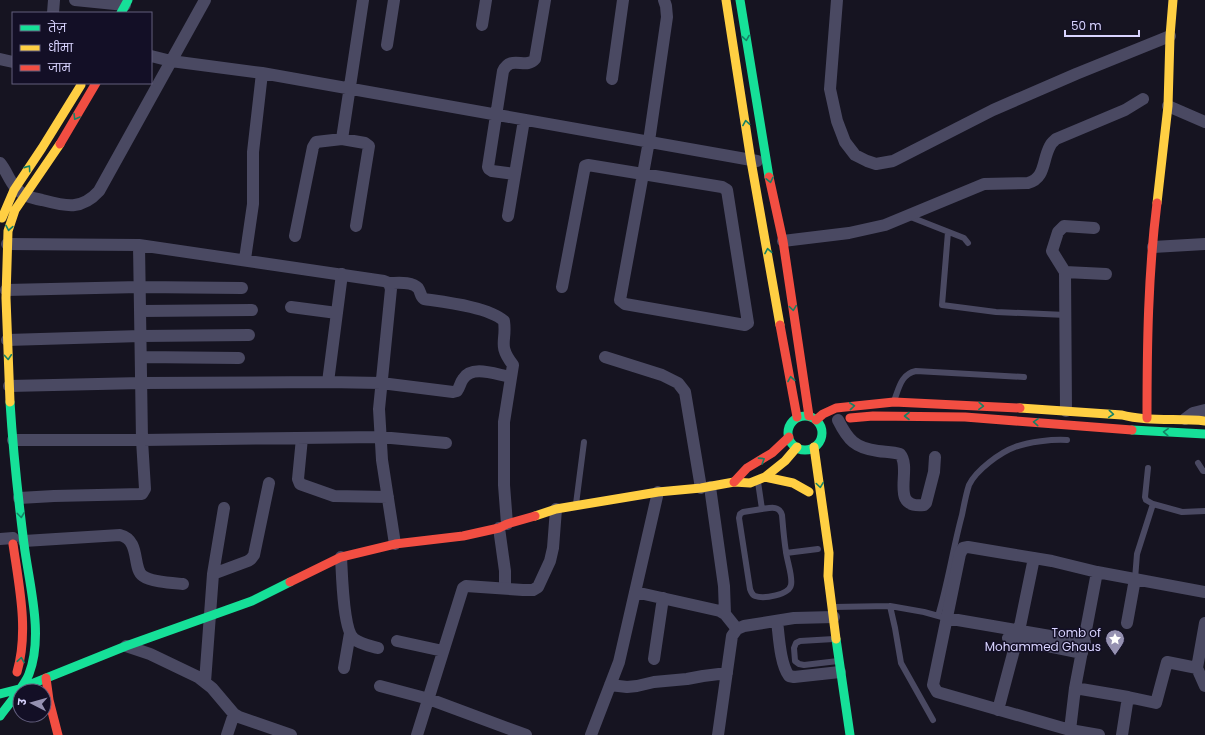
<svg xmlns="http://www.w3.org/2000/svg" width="1205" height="735" font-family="Poppins,'Noto Sans Devanagari',sans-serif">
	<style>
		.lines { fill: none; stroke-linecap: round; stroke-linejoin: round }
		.lane { stroke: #4a4962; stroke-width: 6 }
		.street { stroke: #4a4962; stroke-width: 12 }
		.fast { stroke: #16e098; stroke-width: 9 }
		.slow { stroke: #ffcf43; stroke-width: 9 }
		.jam { stroke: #f24e42; stroke-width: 9 }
		.oneway { stroke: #158265 }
		.labels { text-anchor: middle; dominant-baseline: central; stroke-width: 3; stroke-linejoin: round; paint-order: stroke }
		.poi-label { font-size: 12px; fill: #d9d4ff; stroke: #130f26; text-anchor: end }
	</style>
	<rect width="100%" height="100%" fill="#161421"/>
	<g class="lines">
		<!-- lane -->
		<path class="lane" d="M908,216L964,238L968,243
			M948,232L942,305L996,312L1066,315
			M894,401C899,388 901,374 916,371L1024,377
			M1198,463L1203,471H1205
			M1148,468L1145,497L1146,500L1153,504
			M758,482L762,509L743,512L740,514L739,518L750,589C751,592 752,595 755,596C764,599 789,595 791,585C793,577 787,561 786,552C784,540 783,527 782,515C779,505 770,508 762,509
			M576,504L584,442
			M786,553L818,549
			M1135,579L1137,554L1153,504L1182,512L1205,511
			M890,606L895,628L901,663L933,720
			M833,607L890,606L924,612L942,617
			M938,616C948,583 953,548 962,515C964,505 966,494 969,485C976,470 1001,452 1015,447C1028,442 1053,439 1067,440
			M834,639L800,641L796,643L794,648L795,661L799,664L804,665L838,661"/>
		<!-- street -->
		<path class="street" d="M75,0L125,5
			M837,0L830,89L837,121L845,142L855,155L867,161L876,164L893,161L993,110L1076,74L1170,36
			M53,13L54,0
			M482,25L486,0
			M387,45L394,0
			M151,56L171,61L262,73L757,161
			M0,59L13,62
			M612,79L623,0
			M1168,106L1205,122
			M342,139L365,143L369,146L356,226
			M0,163C6,170 9,180 15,187C22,196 32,198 42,200C65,206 81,211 99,191L205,0
			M515,174L492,171L489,169L488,167L503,71C511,54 526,70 535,59L545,0
			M508,216L524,120
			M295,236L313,147L316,142L342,139L363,0
			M783,241L849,233L885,225L984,184L1028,183C1046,178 1042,160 1050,146C1051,143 1054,141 1056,139L1125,110L1143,99
			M7,244L139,245L384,281L389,283L391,289L379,409L382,460L395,544
			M1153,247L1205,244
			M245,259L253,204V152L262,73
			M1065,272L1106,274
			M389,283C397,283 412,281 418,288C421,292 420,296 424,299C444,302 489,307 504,321C507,342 497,344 513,365L504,422V485L507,524
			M562,287L585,166L588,165L722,187L727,190L748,323L745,325L625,304L620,300L649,141L667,17L666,6L664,0
			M6,290L140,287L242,288
			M291,307L337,313
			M141,311L252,310
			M7,340L141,336L249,335
			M141,357L239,358
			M605,357L662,375L678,383L685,392L701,488
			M328,382L342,274
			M9,386L142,383L328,382L381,383L453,392L457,391C460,387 460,383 463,379C472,364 497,375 511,377
			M1066,411L1065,272L1052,251L1058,232L1064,226L1094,228
			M1185,419L1193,413L1205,410
			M838,420C848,440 855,448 878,451C885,452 893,452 900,454C913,469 888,509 924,505L926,503L934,472L935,457
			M302,438L298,479L300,484L334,496L388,497
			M13,440H142L139,245
			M710,487L724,586L725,614
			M19,498L54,496L142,494L145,489L142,440L380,437L446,443
			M499,528L505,571V589
			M0,539L13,538
			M24,541L120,535C141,540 132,569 143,576C151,582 172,583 183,584
			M968,547L1052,561L1097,572L1075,688L1070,730L937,692L933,685L960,554L963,548Z
			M341,557C342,573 343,630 354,639C360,644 371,646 378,648
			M1097,572L1205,592
			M213,574L248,561L251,559L254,555L269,483
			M635,592L720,611L725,614L737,629
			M946,618L1085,642
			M777,621C779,636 780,664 789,676L794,677L840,672
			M1127,623L1135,579
			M1008,638L1082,653
			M397,641L443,651
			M126,646L150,654L198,677L212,688L234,714L239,717L291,735
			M654,659L663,598
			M344,668L350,633
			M1197,668L1205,686
			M205,682L213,574L224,508
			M610,685L627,687L637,686L654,682L687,679L703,676L727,673
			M380,686L429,699L526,735
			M1075,688L1128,697
			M998,710L1019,631L1034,558
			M1070,730L1099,735
			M227,735L234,714
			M417,735L463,588L466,586L523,590H533L538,587L550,561L553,548L556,509
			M591,735L619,662L658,492
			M718,735L732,636L737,629L744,626L794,618L834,617
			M1122,735L1128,697L1156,703L1167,662L1197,668L1205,623"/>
		<!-- fast -->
		<path class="fast" d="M740,0L769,177
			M121,13L128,0
			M788 433a17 17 0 1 1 34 0a17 17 0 1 1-34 0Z
			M1132,430L1205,434
			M836,639L850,735
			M0,694L19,689L126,646L252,601L290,582
			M0,716C8,705 25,685 29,674C44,635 29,584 24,544C18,497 13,450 10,402"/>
		<!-- slow -->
		<path class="slow" d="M726,0L751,161L780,325
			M1157,203L1168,106L1170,36L1173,0
			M2,218L14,190L42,148L81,85
			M10,402L6,298L8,231L15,210L60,144
			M1020,408L1122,415C1147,422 1179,418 1205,421
			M814,447L829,553L828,576L836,639
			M765,477L793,483L809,492
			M535,516L556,509L658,492L701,488L734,482L750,483L765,477L785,461L797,447"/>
		<!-- jam -->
		<path class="jam" d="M60,144L96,83
			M769,177L783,241L809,416
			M780,325L797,417
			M850,418L873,416L965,417L1132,430
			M1147,418C1147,346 1148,274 1157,203
			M816,420L823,414L836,408L894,402L1020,408
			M734,482L747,468L772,453L789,437
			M13,544C19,586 29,631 17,672
			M290,582L341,557L395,544L463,536L499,528L507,524L535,516
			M46,678L49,700L58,735"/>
	</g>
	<!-- one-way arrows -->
	<defs><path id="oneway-chevron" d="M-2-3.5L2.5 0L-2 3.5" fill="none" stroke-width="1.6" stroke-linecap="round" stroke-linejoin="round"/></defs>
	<g class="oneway">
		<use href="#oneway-chevron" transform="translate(746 38) rotate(81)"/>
		<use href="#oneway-chevron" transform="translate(76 117) rotate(121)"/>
		<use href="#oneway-chevron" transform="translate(746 123) rotate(-99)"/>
		<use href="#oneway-chevron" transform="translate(28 168) rotate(-55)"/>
		<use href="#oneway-chevron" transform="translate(770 180) rotate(78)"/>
		<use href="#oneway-chevron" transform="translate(9 228) rotate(100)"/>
		<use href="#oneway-chevron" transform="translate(768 251) rotate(-100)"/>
		<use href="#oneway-chevron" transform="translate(793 308) rotate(82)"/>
		<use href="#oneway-chevron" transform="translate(8 357) rotate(86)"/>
		<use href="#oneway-chevron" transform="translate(791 379) rotate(-100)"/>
		<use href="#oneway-chevron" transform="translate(852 406) rotate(-6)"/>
		<use href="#oneway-chevron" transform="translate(981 406) rotate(2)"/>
		<use href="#oneway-chevron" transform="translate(1111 414) rotate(5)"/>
		<use href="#oneway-chevron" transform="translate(907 416) rotate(-180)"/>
		<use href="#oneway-chevron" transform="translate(1036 422) rotate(-176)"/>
		<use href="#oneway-chevron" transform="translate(1166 432) rotate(-177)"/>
		<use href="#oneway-chevron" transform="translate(762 460) rotate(-32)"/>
		<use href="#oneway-chevron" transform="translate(820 485) rotate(82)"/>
		<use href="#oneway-chevron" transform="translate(21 515) rotate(83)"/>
		<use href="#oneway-chevron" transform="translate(21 660) rotate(-81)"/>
	</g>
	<!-- icons -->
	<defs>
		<g id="sight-pin" transform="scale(1)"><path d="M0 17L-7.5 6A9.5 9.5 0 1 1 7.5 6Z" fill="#9591b1" stroke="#130f26"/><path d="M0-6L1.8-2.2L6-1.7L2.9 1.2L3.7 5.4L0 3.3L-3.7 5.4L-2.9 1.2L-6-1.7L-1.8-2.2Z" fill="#fff"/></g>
	</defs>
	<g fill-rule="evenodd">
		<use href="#sight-pin" x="1115" y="639"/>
	</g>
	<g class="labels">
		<!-- poi labels -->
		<g class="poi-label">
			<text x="1101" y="632">Tomb of<tspan x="1101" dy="14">Mohammed Ghaus</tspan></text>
		</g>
	</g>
	<!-- legend -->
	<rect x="12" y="12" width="140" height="72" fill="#130f26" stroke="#625e7d"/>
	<rect x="20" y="25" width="20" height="6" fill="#16e098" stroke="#625e7d"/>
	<text x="48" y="32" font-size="12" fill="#d9d4ff">तेज़</text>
	<rect x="20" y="45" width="20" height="6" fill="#ffcf43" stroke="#625e7d"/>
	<text x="48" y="52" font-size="12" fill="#d9d4ff">धीमा</text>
	<rect x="20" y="65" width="20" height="6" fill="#f24e42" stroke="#625e7d"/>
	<text x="48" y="72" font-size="12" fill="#d9d4ff">जाम</text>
	<!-- north arrow -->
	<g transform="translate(32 703) rotate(276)"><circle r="19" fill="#130f26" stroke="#625e7d"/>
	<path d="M0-3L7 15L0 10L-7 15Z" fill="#9591b1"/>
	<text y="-6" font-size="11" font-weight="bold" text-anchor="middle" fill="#d9d4ff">उ</text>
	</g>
	<!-- scale -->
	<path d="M1065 30v6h74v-6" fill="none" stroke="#d9d4ff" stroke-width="2"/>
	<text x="1071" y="30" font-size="12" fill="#d9d4ff" stroke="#130f26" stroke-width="3" paint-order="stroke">50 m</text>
</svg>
